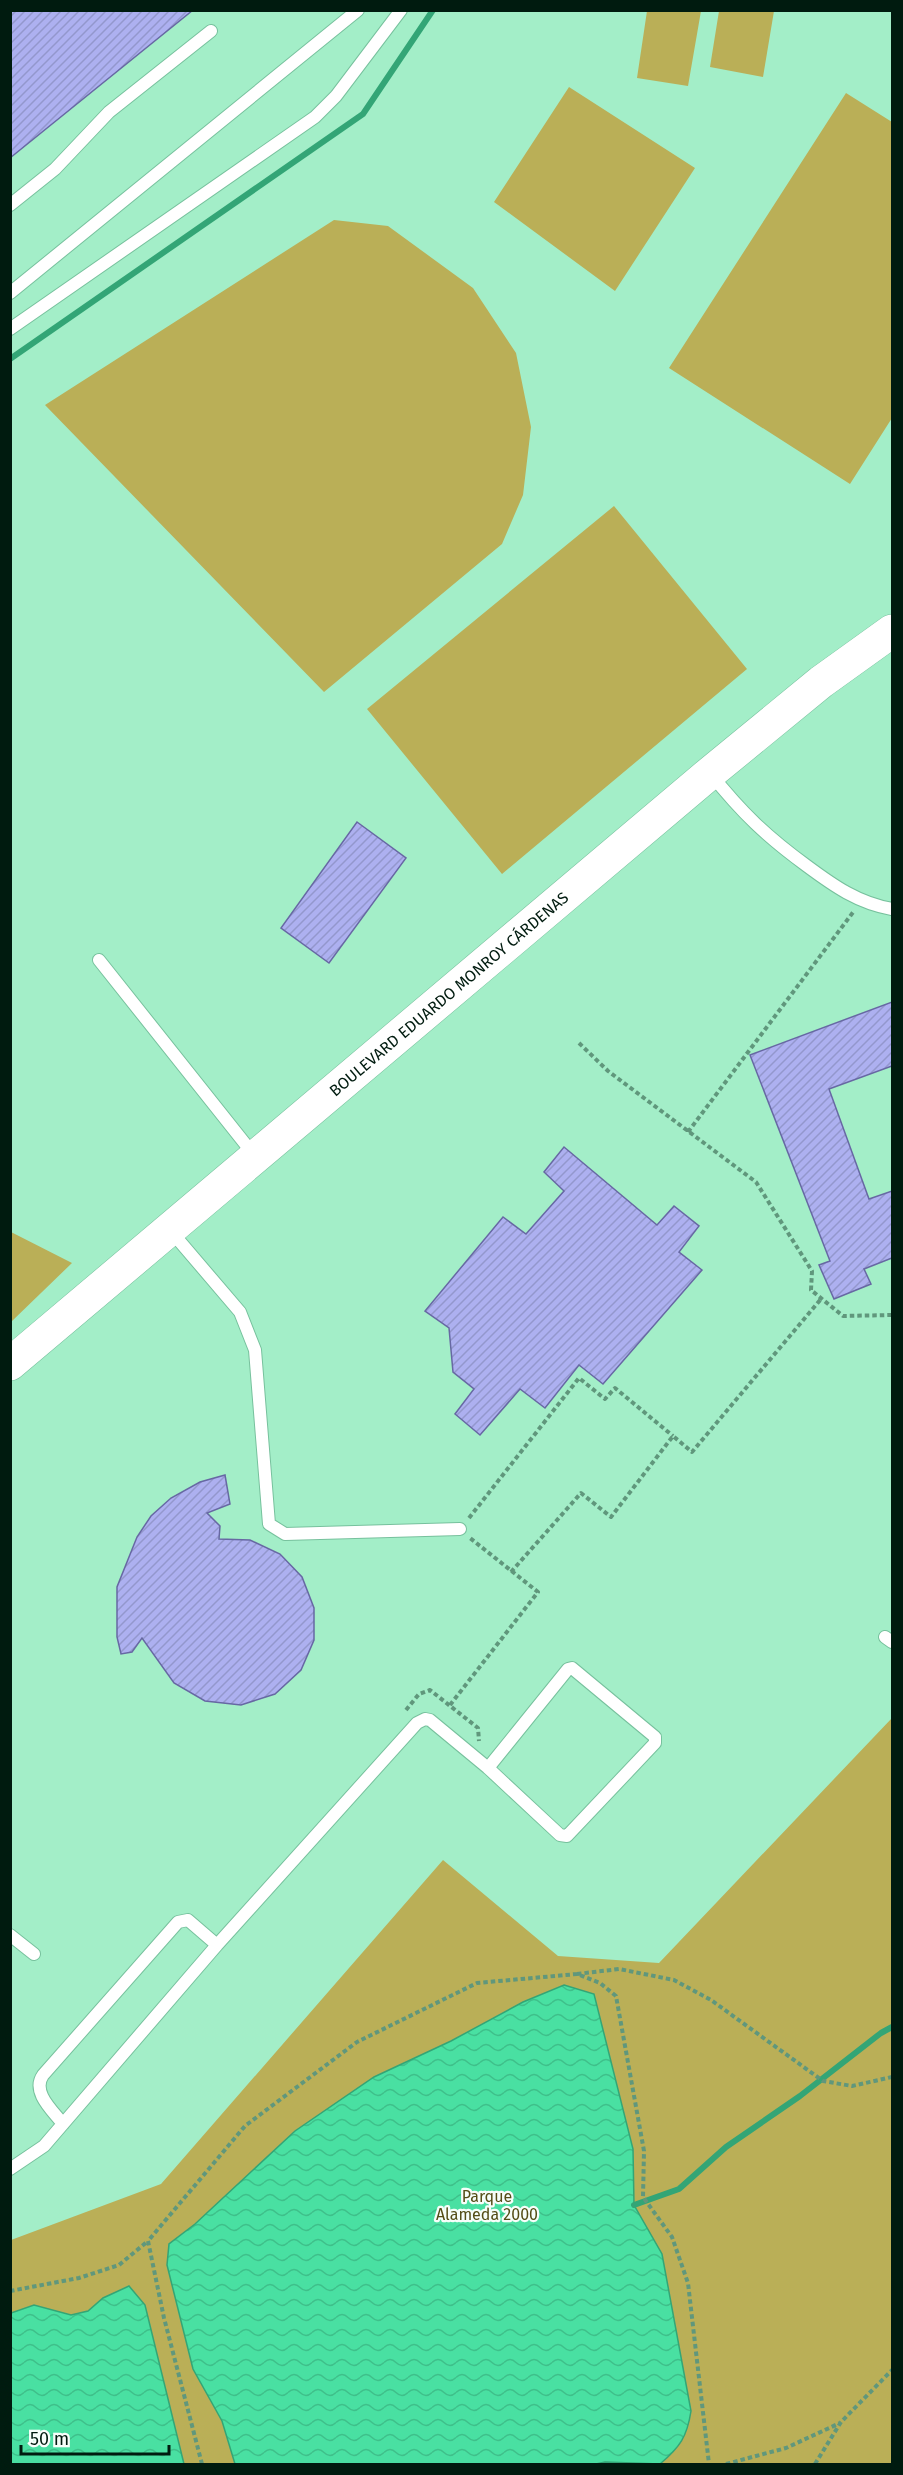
<svg xmlns="http://www.w3.org/2000/svg" width="903" height="2475" font-family="'Fira Sans',sans-serif">
	<style>
		.park { fill: #baaf57 }
		.water { fill: url(#water-waves); stroke: #33a576; stroke-width: 1.5 }
		.lines { fill: none; stroke-linecap: round; stroke-linejoin: round }
		.stream { stroke: #33a576; stroke-width: 6 }
		.building { fill: url(#building-hatch); stroke: #6768a3; stroke-width: 1.5 }
		.service-casing { stroke: #77c19d; stroke-width: 14 }
		.secondary-casing { stroke: #77c19d; stroke-width: 34 }
		.path { stroke: #60977c; stroke-width: 4; stroke-dasharray: 4.5 3; stroke-linecap: butt }
		.service { stroke: #fff; stroke-width: 12 }
		.secondary { stroke: #fff; stroke-width: 33 }
		.labels { text-anchor: middle; dominant-baseline: central; stroke-width: 4.5; stroke-linejoin: round; paint-order: stroke }
		.street-label { font-size: 16px; fill: #001b0f; stroke: #f7fefa }
		.park-label { font-size: 16px; fill: #544d16; stroke: #f7fefa }
	</style>
	<defs>
		<pattern id="water-waves" width="16" height="10" patternUnits="userSpaceOnUse" patternTransform="scale(1.5)"><rect width="16" height="10" fill="#49e0a2"/><path d="M0 5q4-4 8 0t8 0" fill="none" stroke="#3ec08a"/></pattern>
		<pattern id="building-hatch" width="6" height="6" patternUnits="userSpaceOnUse" patternTransform="scale(1.5)"><rect width="6" height="6" fill="#adb0f0"/><path d="M-1 1l2-2M0 6l6-6M5 7l2-2" fill="none" stroke="#9397cd"/></pattern>
	</defs>
	<rect width="100%" height="100%" fill="#a3eec8"/>
	<!-- park -->
	<path class="park" d="M647,11H701L688,86L637,78Z
		M719,11H774L763,77L710,67Z
		M569,87L695,168L615,291L494,202Z
		M846,93L892,122V418L850,484L669,368Z
		M334,220L388,226L473,288L516,353L531,427L523,495L502,544L324,692L45,405Z
		M614,506L747,669L502,874L367,709Z
		M11,1232L72,1263L11,1322Z
		M892,1718V2464H11V2240L161,2184L443,1860L558,1956L659,1963Z"/>
	<!-- water -->
	<path class="water" d="M564,1985L594,1994L633,2149L634,2205L662,2254L691,2411C687,2437 680,2447 660,2464L605,2462L596,2464H235L222,2421L193,2369L167,2265L169,2244L195,2224L295,2131L374,2077L451,2041L523,2002Z
		M129,2286L145,2305L184,2464H11V2313L34,2305L71,2315L88,2311L103,2298Z"/>
	<g class="lines">
		<!-- stream -->
		<path class="stream" d="M10,359L363,114L433,10
			M634,2205L679,2189L726,2147L800,2096L881,2033L892,2027"/>
	</g>
	<!-- building -->
	<path class="building" d="M10,10H193L10,158Z
		M357,822L406,858L329,963L281,928Z
		M892,1002V1066L829,1089L869,1199L892,1191V1258L864,1269L871,1284L834,1299L819,1265L830,1261L750,1055Z
		M564,1147L657,1225L674,1206L699,1226L679,1252L702,1270L603,1384L579,1365L545,1408L520,1389L480,1435L455,1414L474,1389L453,1372L449,1328L425,1311L503,1217L526,1234L564,1191L544,1172Z
		M225,1475L230,1504L207,1513L220,1526L219,1539L250,1540L280,1554L302,1577L314,1608V1640L301,1670L275,1694L241,1705L205,1701L174,1683L142,1638L132,1652L121,1654L117,1637V1587L137,1537L151,1516L171,1498L200,1482Z"/>
	<g class="lines">
		<!-- service casing -->
		<g class="service-casing">
			<path id="service" d="M10,205L55,169L109,112L211,31
				M10,293L358,10
				M10,329L315,117L336,96L401,10
				M710,773C742,813 766,836 807,866C834,886 858,903 892,909
				M99,960L254,1155
				M170,1230L240,1312L255,1350L269,1524L285,1534L460,1529
				M885,1637L892,1642
				M572,1668L655,1737V1743L567,1836L560,1835L488,1768L568,1669Z
				M10,1935L34,1954
				M63,2124C53,2111 31,2092 43,2075L178,1922L188,1920L217,1945
				M10,2169L44,2146L217,1945L417,1723L425,1719L430,1720L488,1768"/>
		</g>
		<!-- secondary casing -->
		<g class="secondary-casing">
			<g id="secondary">
				<path id="s1" d="M10,1364L710,773L821,682L892,631"/>
			</g>
		</g>
		<!-- path -->
		<path class="path" d="M579,1043L608,1071L756,1182L812,1271L811,1290L843,1316L892,1315
			M688,1132L854,911
			M469,1518L579,1378L605,1399L615,1388L673,1436
			M511,1572L581,1493L611,1517L673,1436L692,1452L821,1299
			M450,1705L538,1592L470,1538
			M406,1710L419,1694L430,1690L478,1728L479,1741
			M577,1974L619,1969L674,1980L711,2000L823,2081L852,2086L892,2077
			M10,2291L79,2278L119,2265L148,2241
			M202,2464L164,2318L148,2241L245,2126L357,2042L477,1983L577,1974L600,1983L616,1996L644,2151L643,2197L672,2237L688,2283L709,2464
			M726,2464L786,2448L840,2423
			M815,2464L841,2422L892,2370"/>
		<!-- service -->
		<use href="#service" class="service"/>
		<!-- secondary -->
		<use href="#secondary" class="secondary"/>
	</g>
	<g class="labels">
		<!-- street labels -->
		<g class="street-label">
			<text stroke="none"><textPath href="#s1" startOffset="574">BOULEVARD EDUARDO MONROY CÁRDENAS</textPath></text>
		</g>
		<!-- park labels -->
		<g class="park-label">
			<text x="487" y="2196">Parque<tspan x="487" dy="18">Alameda 2000</tspan></text>
		</g>
	</g>
	<!-- border -->
	<rect width="903" height="2475" fill="none" stroke="#001b0f" stroke-width="24"/>
	<!-- scale -->
	<path d="M21 2445v9h148v-9" fill="none" stroke="#001b0f" stroke-width="3"/>
	<text x="30" y="2445" font-size="18" fill="#001b0f" stroke="#f7fefa" stroke-width="4.5" paint-order="stroke">50 m</text>
</svg>
